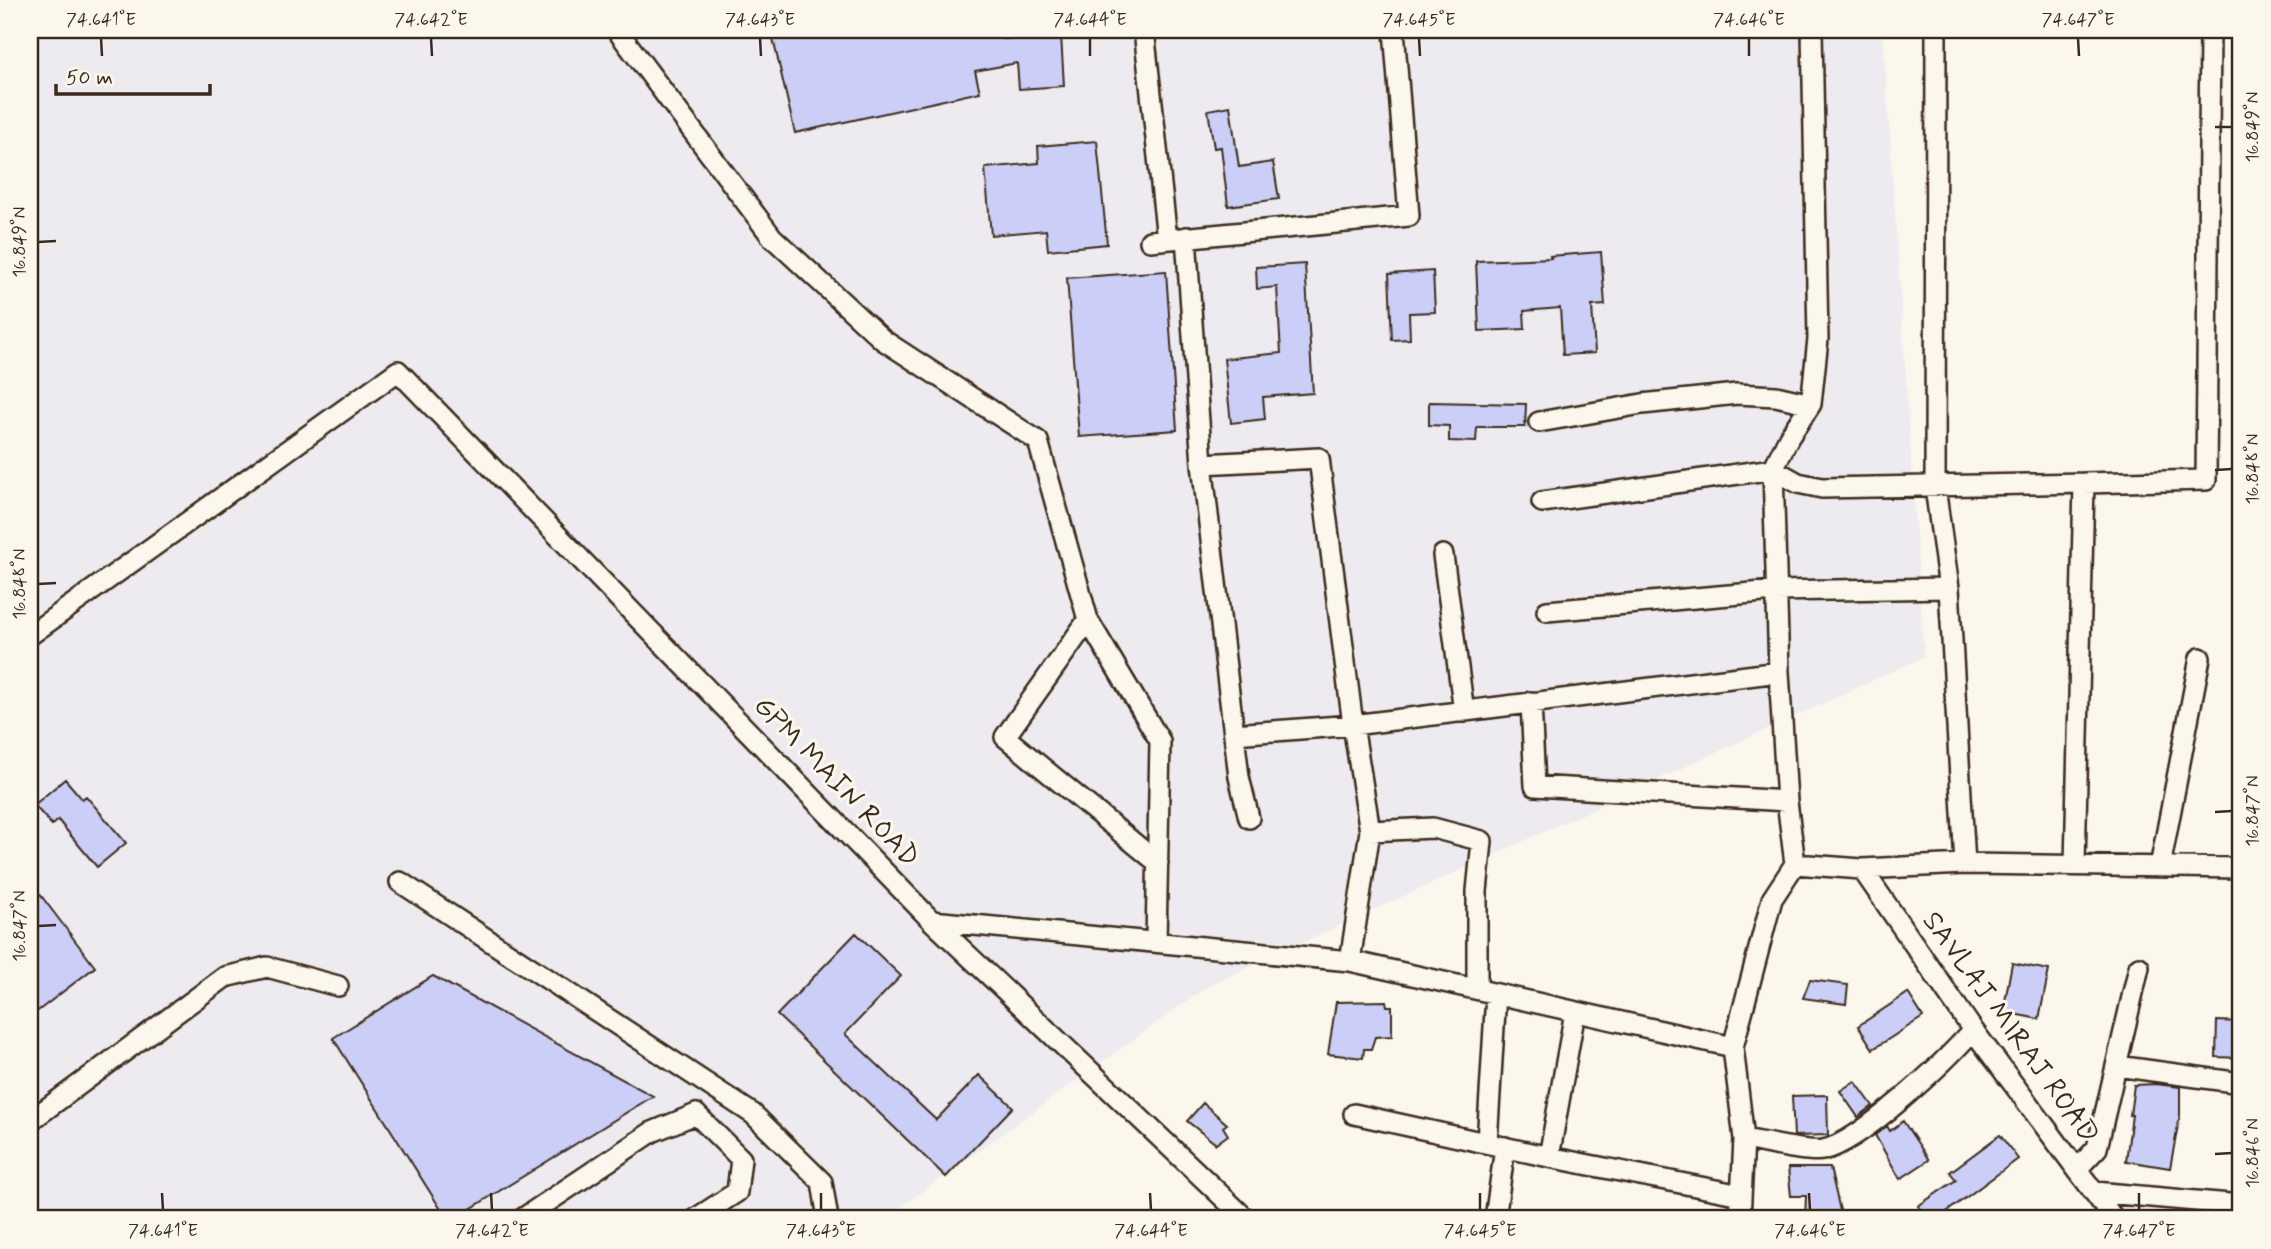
<svg xmlns="http://www.w3.org/2000/svg" width="2271" height="1249" font-family="Mynerve,sans-serif">
	<style>
		.built { fill: #edebef }
		.building { fill: #cbcff7; stroke: #3b2a1e; stroke-width: 2 }
		.lines { fill: none; stroke-linecap: round; stroke-linejoin: round }
		.minor-casing { stroke: #3b2a1e; stroke-width: 24 }
		.minor { stroke: #fbf7ec; stroke-width: 19 }
		.ticks { fill: none; stroke: #3b2a1e; stroke-width: 2.5 }
		.labels { text-anchor: middle; dominant-baseline: central; stroke-width: 6; stroke-linejoin: round; paint-order: stroke }
		.street-label { font-size: 28px; fill: #3b2a1e; stroke: #fbf7ec }
		.neatline { fill: none; stroke: #3b2a1e; stroke-width: 2.5 }
		.ticks-label { font-size: 18px; text-anchor: middle; fill: #3b2a1e }
	</style>
	<rect width="100%" height="100%" fill="#fbf7ec"/>
	<filter id="ink" filterUnits="userSpaceOnUse"><feTurbulence type="fractalNoise" baseFrequency=".0143" numOctaves="2"/><feDisplacementMap in="SourceGraphic" scale="14" xChannelSelector="R" yChannelSelector="G"/><feConvolveMatrix kernelMatrix="1 2 1 2 8 2 1 2 1" color-interpolation-filters="sRGB"/></filter>
	<g filter="url(#ink)">
		<!-- built -->
		<path class="built" d="M30,30H1883L1924,657L1208,986L884,1219H30Z"/>
		<!-- building -->
		<path class="building" d="M771,30H1000L1002,39L1061,35L1064,86L1019,89L1017,63L975,71L980,92L795,133Z
			M1230,106L1239,167L1273,162L1279,199L1228,206L1221,147L1214,148L1208,110Z
			M1097,141L1107,244L1048,250L1046,230L991,235L985,168L1039,163L1038,146Z
			M1601,252L1605,305L1592,306L1595,353L1563,355L1560,308L1524,311L1525,329L1479,331L1476,261L1551,258L1550,256Z
			M1305,264L1313,393L1263,397L1265,419L1231,423L1224,359L1281,353L1277,287L1257,289L1256,267Z
			M1166,271L1177,430L1079,437L1067,278Z
			M1433,271L1435,312L1409,313L1410,339L1392,340L1389,274Z
			M1429,402L1526,404L1525,427H1477L1476,442L1449,441V426L1429,425Z
			M65,779L82,799L86,796L126,843L97,867L58,820L52,825L34,805Z
			M30,881L95,967L30,1017Z
			M856,933L901,976L845,1034L936,1120L979,1075L1013,1107L946,1177L777,1015Z
			M2012,963L2049,970L2039,1019L2003,1012Z
			M433,976L653,1096L454,1219H447L333,1038Z
			M1810,980L1848,985L1846,1004L1803,998Z
			M1908,993L1923,1017L1873,1049L1858,1026Z
			M1386,1001L1387,1006H1392V1036L1375,1037L1371,1049H1364L1363,1058L1328,1054L1336,1002Z
			M2217,1021L2241,1022V1058L2216,1057Z
			M1855,1081L1873,1106L1858,1117L1840,1091Z
			M2156,1084L2180,1087V1115L2170,1168L2126,1161L2132,1115H2130L2134,1085Z
			M1827,1095L1828,1135L1794,1136L1792,1096Z
			M1203,1103L1227,1124L1223,1127L1228,1135L1216,1144L1187,1121Z
			M1903,1121L1929,1160L1900,1179L1875,1135L1887,1126L1890,1131Z
			M2000,1135L2018,1159L1937,1219H1928L1918,1206L1956,1180L1950,1172Z
			M1788,1168H1830L1842,1219H1805L1806,1196H1791Z"/>
		<g class="lines">
			<!-- minor casing -->
			<g class="minor-casing">
				<path id="minor" d="M617,30L772,237L883,340L1038,441L1088,620L1005,737L1158,863
					M1144,30L1167,239
					M1936,30L1935,487L1949,588
					M1186,237L1202,464
					M1150,241L1409,216L1394,30
					M1539,422L1642,404L1737,394L1776,396L1811,404
					M2084,483L2206,480L2210,30
					M1542,502L1773,469L1798,483L1822,488L2084,483L2075,865
					M1443,555L1464,712
					M1547,611L1775,591L1949,588L1965,864
					M1088,620L1160,741L1156,942
					M30,635L398,371L932,921L1246,1219
					M1779,672L1773,469L1789,437L1811,404L1818,339L1812,30
					M1531,702L1535,786L1787,801
					M1234,734L1353,725L1779,672L1787,801L1795,864
					M1249,818L1239,777L1202,464L1319,458L1353,725L1370,831L1350,961
					M1370,831L1433,828L1482,841L1477,891V989
					M2160,867L2200,658
					M1862,869L1973,1030L2114,1219
					M400,882L753,1114L822,1182L828,1219
					M932,921L1350,961L1733,1047
					M2117,1066L2241,1083
					M1354,1114L1549,1157L1741,1195
					M30,1121L225,977L267,967L338,986
					M1744,1139C1762,1142 1808,1153 1823,1150C1860,1143 1947,1060 1973,1030
					M1487,1143L1496,994
					M1549,1157L1575,1012
					M2078,1168L2097,1148L2139,967
					M2095,1192L2241,1205
					M522,1219L652,1132L696,1114L741,1159L737,1192L695,1219
					M1495,1219L1505,1147
					M1740,1219L1744,1139L1733,1047L1772,899L1795,864L1862,869L1965,864L2241,868"/>
			</g>
			<!-- minor -->
			<use href="#minor" class="minor"/>
		</g>
	</g>
	<!-- ticks -->
	<path class="ticks" d="M101,38L102,56M431,38L432,56M760,38L761,56M1090,38V56M1419,38L1420,56M1749,38V56M2078,38L2079,56M2215,127H2232M38,242L56,241M2215,470L2232,469M38,584L56,583M2215,812L2232,811M38,926L56,925M2215,1154L2232,1153M162,1193L163,1210M491,1193L492,1210M821,1193V1210M1150,1193L1151,1210M1480,1193V1210M1809,1193L1810,1210M2139,1193V1210"/>
	<g class="labels">
		<!-- street labels -->
		<g class="street-label">
			<text transform="translate(836 782) rotate(46)">GPM MAIN ROAD</text>
			<text transform="translate(2010 1028) rotate(54)">SAVLAJ MIRAJ ROAD</text>
		</g>
	</g>
	<!-- margin -->
	<rect width="2271" height="1249" fill="none" stroke="#fbf7ec" stroke-width="77"/>
	<!-- scale -->
	<path d="M56 84v10h154v-10" fill="none" stroke="#3b2a1e" stroke-width="3.5"/>
	<text x="66" y="84" font-size="21" fill="#3b2a1e" stroke="#fbf7ec" stroke-width="5" paint-order="stroke">50 m</text>
	<rect x="38" y="38" width="2194" height="1172" class="neatline"/>
	<g class="ticks-label">
		<text x="101" y="25">74.641°E</text>
		<text x="431" y="25">74.642°E</text>
		<text x="760" y="25">74.643°E</text>
		<text x="1090" y="25">74.644°E</text>
		<text x="1419" y="25">74.645°E</text>
		<text x="1749" y="25">74.646°E</text>
		<text x="2078" y="25">74.647°E</text>
		<text transform="translate(2252 127) rotate(-90)" y="6">16.849°N</text>
		<text transform="translate(19 242) rotate(-90)" y="6">16.849°N</text>
		<text transform="translate(2252 469) rotate(-90)" y="6">16.848°N</text>
		<text transform="translate(19 584) rotate(-90)" y="6">16.848°N</text>
		<text transform="translate(2252 811) rotate(-90)" y="6">16.847°N</text>
		<text transform="translate(19 926) rotate(-90)" y="6">16.847°N</text>
		<text transform="translate(2252 1153) rotate(-90)" y="6">16.846°N</text>
		<text x="163" y="1236">74.641°E</text>
		<text x="492" y="1236">74.642°E</text>
		<text x="821" y="1236">74.643°E</text>
		<text x="1151" y="1236">74.644°E</text>
		<text x="1480" y="1236">74.645°E</text>
		<text x="1810" y="1236">74.646°E</text>
		<text x="2139" y="1236">74.647°E</text>
	</g>
</svg>
